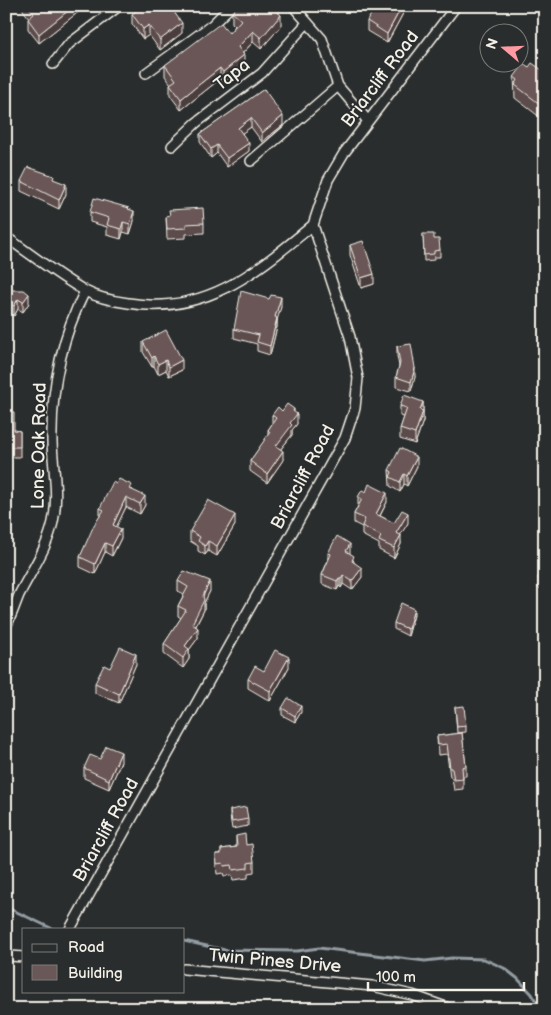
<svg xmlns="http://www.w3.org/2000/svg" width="551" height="1015" font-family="'Balsamiq Sans',sans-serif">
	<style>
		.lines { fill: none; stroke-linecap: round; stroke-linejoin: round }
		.stream { stroke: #939da3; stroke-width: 3 }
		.street-casing { stroke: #f4f1e8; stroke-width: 12 }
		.street { stroke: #2a2d2e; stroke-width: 9 }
		.wall { fill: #5b4b4b; stroke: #f4f1e8 }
		.shaded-wall { fill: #4a3d3d; stroke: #f4f1e8 }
		.building { fill: #6a5757; stroke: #f4f1e8 }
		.labels { text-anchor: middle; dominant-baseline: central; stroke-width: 4; stroke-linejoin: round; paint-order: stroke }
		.street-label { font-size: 18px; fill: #f4f1e8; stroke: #2a2d2e }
	</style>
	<rect width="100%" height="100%" fill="#2a2d2e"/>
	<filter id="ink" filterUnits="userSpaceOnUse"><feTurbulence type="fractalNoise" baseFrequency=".02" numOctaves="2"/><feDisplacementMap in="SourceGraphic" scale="10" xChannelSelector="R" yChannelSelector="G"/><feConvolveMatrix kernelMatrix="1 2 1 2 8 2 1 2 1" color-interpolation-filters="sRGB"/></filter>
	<g filter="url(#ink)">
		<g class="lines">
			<!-- stream -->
			<path class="stream" d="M6,907L53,929
				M184,941L225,950L297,951L319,948L425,961L452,958L484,959L504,968L517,978L532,994L540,1009"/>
			<!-- street casing -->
			<g class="street-casing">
				<path id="street" d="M293,6L322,39L338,86L368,121
					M53,64L69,44L119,6
					M146,73L212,25L231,6
					M172,146L196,123L262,73L307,23
					M251,161L338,86
					M6,237C32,255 57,275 85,291C98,298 113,301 128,303C206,316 257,271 313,225
					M6,627C11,616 15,606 19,595C31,571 47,549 53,522C59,495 53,469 52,442C51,389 61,338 85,291
					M70,929L345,438L355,408L358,378L350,337L313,225L328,180L344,153L456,6
					M6,953L10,956L24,957
					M184,969L372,986L412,995L451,1009"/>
			</g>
			<!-- street -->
			<use href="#street" class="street"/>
		</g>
		<!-- wall -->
		<path class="wall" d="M23,6H86L39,43L28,29V19L29,18L23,10Z
			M183,6L175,14L182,33L160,50L149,35L143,39L132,24V14Z
			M280,6V11L279,13L281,26L261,49L253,42L243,53L244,66L223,83L220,79L181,110L170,95V84H171L165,76V65L229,33L235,26L232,23V12Z
			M407,6L387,43L367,31V21L382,12Z
			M529,67L545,72V121L515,98L514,77Z
			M264,89L283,125L262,142L251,127L242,133L249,151L227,167L217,153L211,158L200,142V134Z
			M545,143V160L543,159V146Z
			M21,181L66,194L59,209L21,191Z
			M129,210L134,221L130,234L123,232L121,239L107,235V227L90,222V212Z
			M166,216L204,223V233L186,234V238L167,239Z
			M423,234L434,239L440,250V257H434V260L424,261Z
			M350,245L374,284L361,288L350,255Z
			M6,288L29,303L23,312L18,309L14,316L6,311Z
			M281,307L277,318V327L270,355L257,351V344L234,338V329Z
			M143,342L182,370L169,376L166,370L158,374L154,366L152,367L143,352Z
			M397,346L415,377L411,391L396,387V377L399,366L397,356Z
			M423,402V421L415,444L400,439V429L404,417L400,416V406Z
			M6,411L14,430L20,431V457H6Z
			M282,411L294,412L297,424L292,430V435L281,449L283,460L267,483L250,471V461L268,436V430L272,424V415Z
			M417,466L407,486L404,484L400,492L390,486L389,470Z
			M132,489L145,505L140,514L126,507L116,527L121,538L112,556L105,552L95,574L80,567V557L100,516V508Z
			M358,497L387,502L380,516L394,523H408L400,535L401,544L394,558L379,550V544L362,535V527L354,523V514L358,506Z
			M235,525L217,556L208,551L205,555L198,551V546L190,541V531Z
			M328,553H350V554L362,577L352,590L343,584L341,588L339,586L337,590L322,584V575L328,560Z
			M545,565V591L544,590L538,588V578Z
			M178,581L210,591L204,603V610L196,626L198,638L189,650V659L183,668L164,654V644L181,618L178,616V606L184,594L178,591Z
			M414,615L408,636L394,629V623Z
			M136,664L119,703L95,693V683L110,668Z
			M289,667L270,701L248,688V679L264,671Z
			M455,707L466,726V732L457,733Z
			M282,708L301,712L295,722L282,715Z
			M462,733L466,766V776H463V789L454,790L452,778L450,777L447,754L438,755L437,736Z
			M100,759L121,762L109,789L84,778V768Z
			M230,810L248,819V826L232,829L230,816Z
			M236,836L246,845L254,862V872L248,873V878L233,880L232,875L224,876L223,873L217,874L216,864V854H221V849L236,847Z"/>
		<!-- shaded-wall -->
		<path class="shaded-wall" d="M74,6H86L39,43V34Z
			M173,6H183L171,18V8Z
			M275,6H280V11L273,19V8Z
			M402,6H407L387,43V34Z
			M281,15V26L261,49V38Z
			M182,23V33L160,50V40Z
			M149,25V35L143,39V29Z
			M253,31V42L238,58V47Z
			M244,55V66L223,83V72Z
			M220,68V79L181,110V99Z
			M283,116V125L262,142V133Z
			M251,118V127L238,136V128Z
			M249,143V151L227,167V158Z
			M217,145V153L211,158V149Z
			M66,184V194L59,209V200Z
			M134,211V221L130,234V224Z
			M123,222V232L121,239V229Z
			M374,274V284L361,288V278Z
			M29,294V303L23,312V302Z
			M281,297V307L275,327V317Z
			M18,299V309L14,316V306Z
			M277,318V327L270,355V346Z
			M154,356V366L152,367V358Z
			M166,360V370L158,374V364Z
			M182,360V370L169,376V367Z
			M415,368V377L411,391V382Z
			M423,402V411L420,410Z
			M294,409V417L297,414V424L292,430V435L276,455V446Z
			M423,411V421L415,444V434Z
			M283,451V460L267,483V474Z
			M417,457V466L407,486V476Z
			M404,474V484L400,492V482Z
			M387,493V502L376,523V514Z
			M145,496V505L140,514V504Z
			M126,497V507L113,534V525Z
			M408,513V523L396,542V533Z
			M235,515V525L217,556V546Z
			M121,529V538L112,556V546Z
			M401,535V544L394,558V548Z
			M208,541V551L205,555V546Z
			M105,543V552L95,574V564Z
			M350,544V553L346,560V551Z
			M362,568V577L352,590V581Z
			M343,575V584L341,588V579Z
			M339,578V586L337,590V581Z
			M210,581V591L204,603V610L192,633V624L203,596Z
			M414,609V615L408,636V629Z
			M198,628V638L189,650V659L183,668V658L185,646Z
			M136,654V664L119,703V694Z
			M289,657V667L270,701V691Z
			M301,706V712L295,722V716Z
			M121,752V762L109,789V780Z"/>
		<!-- building -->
		<path class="building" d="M28,6H74L39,34L28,19L34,14Z
			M142,6H173L171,8L182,23L160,40L149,25L143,29L132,14Z
			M238,6H275L273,8L281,15L261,38L253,31L238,47L244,55L223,72L220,68L181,99L170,84L176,80L165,65L221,23L229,33L241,20L232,12Z
			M385,6H402L387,34L367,21L375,8L382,12Z
			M532,63L545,72V108L515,85L518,80L514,77L524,64L529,67Z
			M264,89L283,116L262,133L251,118L238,128L249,143L227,158L217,145L211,149L200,134Z
			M28,167L54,176L53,179L66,184L59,200L21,181Z
			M94,198L129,208L128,209L134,211L130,224L123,222L121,229L107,225L109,218L90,212Z
			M203,208L204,223L186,224V228L167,229L166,216L170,215L169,210Z
			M423,234H434V239H439L440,250L434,251V254L424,255Z
			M363,241L374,274L361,278L350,245Z
			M6,288L9,290H24L29,294L23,302L18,299L14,306L6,301Z
			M241,291L269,299L271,295L281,297L275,317L277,318L270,346L257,342L259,335L234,329Z
			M166,330L182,360L169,367L166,360L158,364L154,356L152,358L143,342Z
			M411,344L415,368L411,382L396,377L400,363L397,346Z
			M404,395L423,402L420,410L423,411L415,434L400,429L407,408L400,406Z
			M287,404L294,409L293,411L297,414L290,423L292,425L276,446L283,451L267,474L250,461L270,432L268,430L276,418L272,415L278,407L282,411Z
			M6,411L14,412V430L20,431V447H6Z
			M400,448L417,457L407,476L404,474L400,482L390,477L392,472L389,470Z
			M119,479L132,485L130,489L145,496L140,504L126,497L113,525L121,529L112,546L105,543L95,564L80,557L94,525L104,510L100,508L113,482L116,484Z
			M369,484L387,493L376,514L394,523L402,510L408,513L396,533L401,535L394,548L379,541L381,536L362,526L365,519L354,514L362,499L358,497L362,490L366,492Z
			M208,500L235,515L217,546L208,541L205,546L198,541L200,537L190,531Z
			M337,536L350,544L346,551L354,556L352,561L362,568L352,581L343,575L341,579L339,578L337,581L322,575L331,554L328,553Z
			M541,564L545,565V581L544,580L538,578Z
			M184,571L210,581L203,596L204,600L192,624L198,628L185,646L189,649L183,658L164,644L186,610L178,606L188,587L178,581Z
			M401,603L414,609L408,629L394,623Z
			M120,647L136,654L119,694L95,683L104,665L110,668Z
			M275,650L289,657L270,691L248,679L255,666L264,671Z
			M288,698L301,706L295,716L282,708Z
			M464,706L466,726L457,727L455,707Z
			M462,733L466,766L462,767L463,779L454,780L452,769L450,768L447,744L438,745L437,736Z
			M106,746L121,752L109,780L84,768L90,755L100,759Z
			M246,807L248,819L232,822L230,810Z
			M245,834L246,845L252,844L254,862L248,863V868L233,870L232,865L224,866L223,863L217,864L216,854H221V849L237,847L236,836Z"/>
	</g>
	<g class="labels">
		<!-- street labels -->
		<g class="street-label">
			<text transform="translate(232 75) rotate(-38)">Tapa</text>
			<text transform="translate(380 79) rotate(-53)">Briarcliff Road</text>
			<text transform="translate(39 446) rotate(-89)">Lone Oak Road</text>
			<text transform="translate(303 477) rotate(-62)">Briarcliff Road</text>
			<text transform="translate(106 830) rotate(-61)">Briarcliff Road</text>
			<text transform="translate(275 961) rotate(5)">Twin Pines Drive</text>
		</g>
	</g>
	<!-- margin -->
	<rect width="551" height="1015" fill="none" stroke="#2a2d2e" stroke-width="25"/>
	<rect x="12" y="12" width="526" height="990" fill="none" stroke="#f4f1e8" stroke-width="2" filter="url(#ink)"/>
	<!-- legend -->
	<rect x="22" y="928" width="162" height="65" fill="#2a2d2e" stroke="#7b7b78"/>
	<rect x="32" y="944" width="25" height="8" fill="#2a2d2e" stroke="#7b7b78"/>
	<text x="68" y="952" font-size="15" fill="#f4f1e8">Road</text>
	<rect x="32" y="965" width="25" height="15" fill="#6a5757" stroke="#7b7b78"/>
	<text x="68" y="978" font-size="15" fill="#f4f1e8">Building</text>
	<!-- north arrow -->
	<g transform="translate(504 48) rotate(289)"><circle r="24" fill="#2a2d2e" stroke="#7b7b78"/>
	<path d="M0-4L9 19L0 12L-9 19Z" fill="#ff9aa2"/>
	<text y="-8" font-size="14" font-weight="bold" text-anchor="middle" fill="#f4f1e8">N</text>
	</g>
	<!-- scale -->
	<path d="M368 982v8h156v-8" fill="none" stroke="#f4f1e8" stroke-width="2.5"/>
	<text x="376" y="982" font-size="15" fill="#f4f1e8" stroke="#2a2d2e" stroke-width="4" paint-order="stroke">100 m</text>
</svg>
